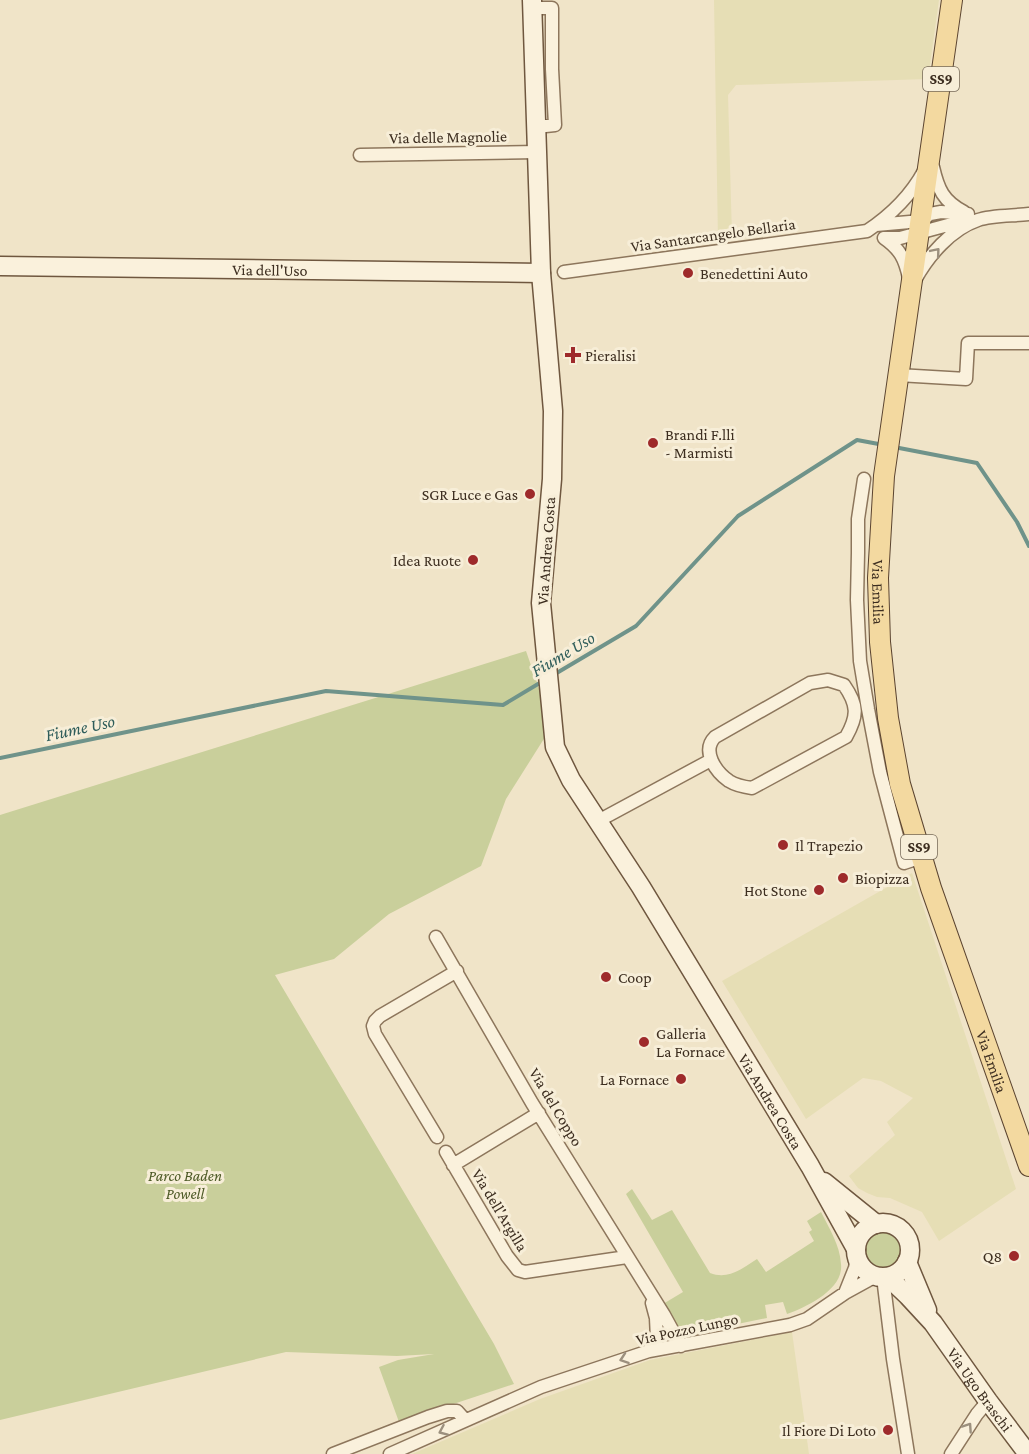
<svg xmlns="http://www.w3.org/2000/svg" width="1029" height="1454" font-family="'Crimson Pro',serif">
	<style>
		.farmland { fill: #e6deb5 }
		.green { fill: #c9cf9b }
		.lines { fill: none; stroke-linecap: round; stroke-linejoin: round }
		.stream { stroke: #6f938a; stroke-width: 4 }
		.street-casing { stroke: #8d765c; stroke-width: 15 }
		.secondary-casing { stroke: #6f573f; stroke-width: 21 }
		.primary-casing { stroke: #5b4430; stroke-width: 22 }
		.street { stroke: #faf1dc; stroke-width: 12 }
		.secondary { stroke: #faf1dc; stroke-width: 18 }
		.primary { stroke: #f3d9a0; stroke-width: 20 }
		.oneway { stroke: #9c907e }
		.poi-dot { fill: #9e2a2b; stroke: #f7eed8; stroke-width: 2 }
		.labels { text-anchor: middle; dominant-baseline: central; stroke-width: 6; stroke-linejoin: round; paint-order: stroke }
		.shield { fill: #f7eed8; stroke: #756857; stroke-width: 1.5 }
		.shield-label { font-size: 15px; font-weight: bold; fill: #3d2e20 }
		.street-label { font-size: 16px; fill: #3d2e20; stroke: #f7eed8 }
		.poi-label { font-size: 16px; fill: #3d2e20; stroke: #f7eed8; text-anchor: start }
		.park-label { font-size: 16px; font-style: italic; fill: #4d5a26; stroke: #f7eed8 }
		.water-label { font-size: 18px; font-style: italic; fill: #2f5d5a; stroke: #f7eed8 }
	</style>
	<rect width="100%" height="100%" fill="#f0e4c8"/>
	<!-- farmland -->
	<path class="farmland" d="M714,0H939L928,79L736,85L728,95L732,236L718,241Z
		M912,873L1016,1189L939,1241L922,1212L890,1198L877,1197L867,1193L858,1188L849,1176L895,1135L887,1122L913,1098L881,1081L863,1078L806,1119L722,981Z
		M792,1332L809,1454H412L540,1399L650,1360Z"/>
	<!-- green -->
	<path class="green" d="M526,651L552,726L506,799L481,866L389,914L334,959L275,975L494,1344L514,1384L399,1422L379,1367L398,1360L434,1354L397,1356L286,1352L0,1420V815Z
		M632,1189L652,1220L672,1210L710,1273C728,1280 742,1269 757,1259L766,1272L814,1241L809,1232L812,1230L807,1221L821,1212C829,1228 840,1245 841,1264C844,1289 807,1307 787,1314L783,1302L765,1305L767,1318L689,1334C675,1330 670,1316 663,1304L683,1292L626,1194Z
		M865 1250a19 19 0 1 1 38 0a19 19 0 1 1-38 0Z"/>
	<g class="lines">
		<!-- stream -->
		<path class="stream" d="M894,447L977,463L1017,522L1029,546
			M555,674L636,626L738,516L857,440L884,445
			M0,758L326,691L503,705L543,681"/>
		<!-- street casing -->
		<g class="street-casing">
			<path id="street" d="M532,8H552V69L555,125L536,127
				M360,155L537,152
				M933,167C938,189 943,201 964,212
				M876,225L921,221L930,214L941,212L968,214
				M884,238C900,249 905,259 909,278
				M885,238H900L948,225L967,223
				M564,272L867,231C891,215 910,197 924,171
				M915,280C928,256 951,229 978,220C992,215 1014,216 1029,214
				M898,375L966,379L968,343H1029
				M864,479L858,519V553L857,600L860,661L868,709L880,772L904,863L922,857
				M828,680L844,685C858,705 858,716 846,737L752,788C744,787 737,786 729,781C716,772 701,751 715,737L810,683Z
				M598,821L711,760
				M436,937L532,1103L664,1315L681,1346
				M437,1137L375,1034L373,1026L375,1021L380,1016L457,971
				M446,1152L507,1256L518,1270L525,1272L627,1257
				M453,1165L539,1113
				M883,1277L893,1359L908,1454
				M845,1293L855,1268L857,1257
				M649,1351L657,1339L656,1318L652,1303
				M333,1454L428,1417L447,1411H457L465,1420
				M390,1454L541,1387L649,1351L790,1325L807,1319L845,1293L876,1276
				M951,1454L977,1414L988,1401"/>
		</g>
		<!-- secondary casing -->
		<g class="secondary-casing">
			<g id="secondary">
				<path id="s1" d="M532,0L541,273L553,411L552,479L541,603L555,747L571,780L641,887L810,1166L856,1249"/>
				<path id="s2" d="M0,266L541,273"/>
				<path d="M824,1182L876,1224"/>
				<circle cx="883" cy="1250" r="27"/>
				<path d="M907,1262L927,1310"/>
				<path id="s3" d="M888,1277L908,1296L933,1323L988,1401L1028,1454"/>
			</g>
		</g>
		<!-- primary casing -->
		<g class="primary-casing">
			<g id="primary">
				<path id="s4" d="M952,0L884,476L878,578L880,642L888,718L900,784L931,888L1029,1166"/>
			</g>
		</g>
		<!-- street -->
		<use href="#street" class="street"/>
		<!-- secondary -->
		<use href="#secondary" class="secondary"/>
		<!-- primary -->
		<use href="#primary" class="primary"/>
	</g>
	<!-- one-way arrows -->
	<defs><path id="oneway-chevron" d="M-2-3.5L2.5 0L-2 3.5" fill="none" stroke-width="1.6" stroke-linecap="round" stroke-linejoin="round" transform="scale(1.5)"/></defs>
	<g class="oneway">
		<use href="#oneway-chevron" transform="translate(936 252) rotate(-50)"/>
		<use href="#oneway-chevron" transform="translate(624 1359) rotate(161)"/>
		<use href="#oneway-chevron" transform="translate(968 1427) rotate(-56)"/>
		<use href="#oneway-chevron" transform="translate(443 1431) rotate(156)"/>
	</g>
	<!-- markers -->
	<g class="poi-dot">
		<circle cx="688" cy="273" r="6"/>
		<path d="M570 346h6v6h6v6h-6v6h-6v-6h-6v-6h6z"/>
		<circle cx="653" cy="443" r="6"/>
		<circle cx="530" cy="494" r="6"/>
		<circle cx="473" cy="560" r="6"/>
		<circle cx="783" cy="845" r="6"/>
		<circle cx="843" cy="878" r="6"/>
		<circle cx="819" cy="890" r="6"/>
		<circle cx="606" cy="977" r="6"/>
		<circle cx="644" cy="1042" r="6"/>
		<circle cx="681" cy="1079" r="6"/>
		<circle cx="1014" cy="1256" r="6"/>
		<circle cx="888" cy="1430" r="6"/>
	</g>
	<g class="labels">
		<!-- shield labels -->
		<g class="shield">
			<rect x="923" y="67" width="36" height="24" rx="4.5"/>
			<rect x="901" y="835" width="36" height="24" rx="4.5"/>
		</g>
		<g class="shield-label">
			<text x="941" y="79">SS9</text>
			<text x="919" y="847">SS9</text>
		</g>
		<!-- street labels -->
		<g class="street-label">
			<text transform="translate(448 137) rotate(-1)">Via delle Magnolie</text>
			<text transform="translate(713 235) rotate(-8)">Via Santarcangelo Bellaria</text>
			<text stroke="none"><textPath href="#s2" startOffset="270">Via dell'Uso</textPath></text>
			<text transform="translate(546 551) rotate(-86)">Via Andrea Costa</text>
			<text stroke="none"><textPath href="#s4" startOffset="597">Via Emilia</textPath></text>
			<text stroke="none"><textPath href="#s4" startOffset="1083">Via Emilia</textPath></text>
			<text stroke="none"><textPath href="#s1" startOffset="1164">Via Andrea Costa</textPath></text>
			<text transform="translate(556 1107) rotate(59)">Via del Coppo</text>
			<text transform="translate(500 1210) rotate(59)">Via dell'Argilla</text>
			<text transform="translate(687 1329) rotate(-12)">Via Pozzo Lungo</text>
			<text stroke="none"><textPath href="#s3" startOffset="146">Via Ugo Braschi</textPath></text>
		</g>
		<!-- poi labels -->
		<g class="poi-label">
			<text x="700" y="273">Benedettini Auto</text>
			<text x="585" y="355">Pieralisi</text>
			<text x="665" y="434">Brandi F.lli<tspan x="665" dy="18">- Marmisti</tspan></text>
			<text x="518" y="494" text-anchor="end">SGR Luce e Gas</text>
			<text x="461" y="560" text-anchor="end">Idea Ruote</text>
			<text x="795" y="845">Il Trapezio</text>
			<text x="855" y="878">Biopizza</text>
			<text x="807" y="890" text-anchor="end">Hot Stone</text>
			<text x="618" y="977">Coop</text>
			<text x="656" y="1033">Galleria<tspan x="656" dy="18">La Fornace</tspan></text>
			<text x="669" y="1079" text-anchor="end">La Fornace</text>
			<text x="1002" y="1256" text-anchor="end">Q8</text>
			<text x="876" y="1430" text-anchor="end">Il Fiore Di Loto</text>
		</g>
		<!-- park labels -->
		<g class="park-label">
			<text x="185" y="1175">Parco Baden<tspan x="185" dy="18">Powell</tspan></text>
		</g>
		<!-- water labels -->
		<g class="water-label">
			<text transform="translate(563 654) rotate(-31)">Fiume Uso</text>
			<text transform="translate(80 728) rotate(-12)">Fiume Uso</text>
		</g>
	</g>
</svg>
